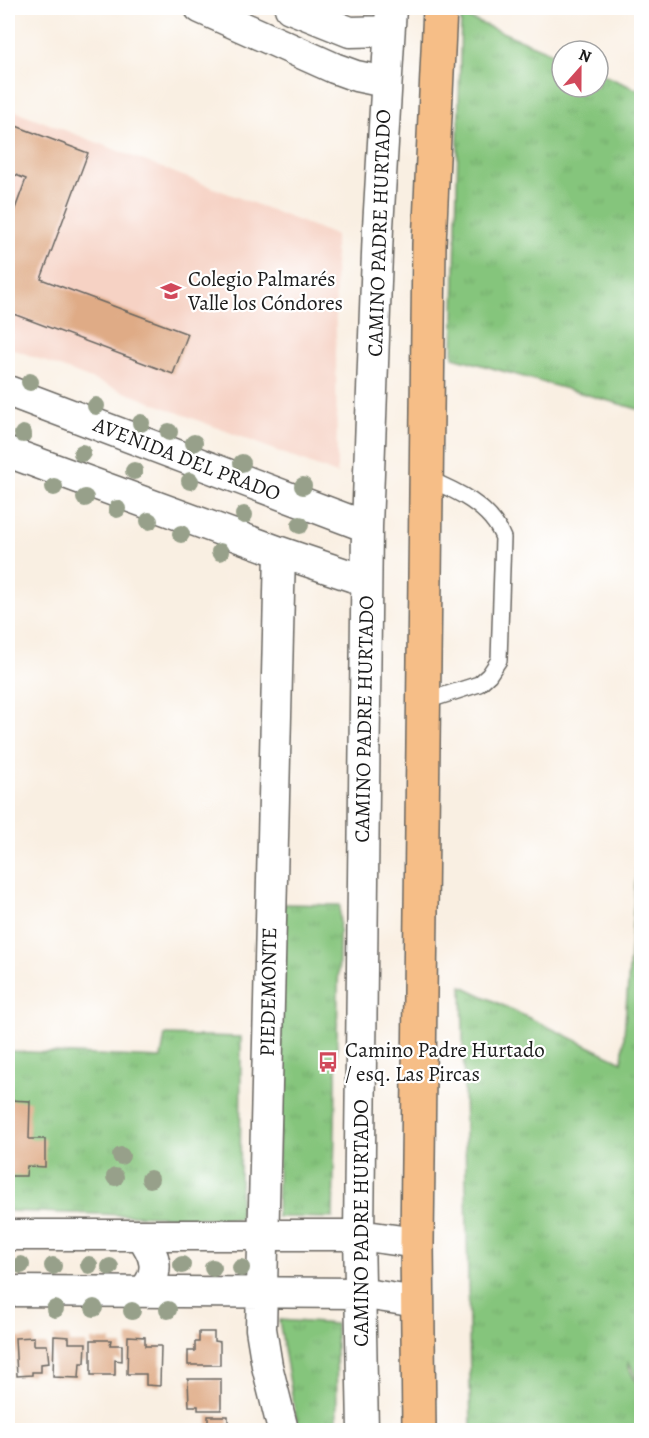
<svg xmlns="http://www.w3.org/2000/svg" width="649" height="1438" font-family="Alegreya,serif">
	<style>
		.built { fill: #f6d2c4 }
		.grass { fill: url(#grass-tufts); stroke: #50704c; stroke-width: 1.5 }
		.building { fill: #dfab86 }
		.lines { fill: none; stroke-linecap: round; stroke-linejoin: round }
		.lane-casing { stroke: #696661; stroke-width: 18 }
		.street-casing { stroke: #696661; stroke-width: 33 }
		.primary-casing { stroke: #696661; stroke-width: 36 }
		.lane { stroke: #fff; stroke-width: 15 }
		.street { stroke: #fff; stroke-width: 30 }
		.primary { stroke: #f6be87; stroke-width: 33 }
		.tree { fill: #97a08a }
		.labels { text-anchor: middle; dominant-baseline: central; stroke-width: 4.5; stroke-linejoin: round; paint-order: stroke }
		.street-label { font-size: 21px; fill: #1c1c1c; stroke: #fff }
		.poi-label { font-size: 21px; fill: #1c1c1c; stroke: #fff; text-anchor: start }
	</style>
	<defs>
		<pattern id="grass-tufts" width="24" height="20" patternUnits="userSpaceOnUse" patternTransform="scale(1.5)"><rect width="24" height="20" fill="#85c57c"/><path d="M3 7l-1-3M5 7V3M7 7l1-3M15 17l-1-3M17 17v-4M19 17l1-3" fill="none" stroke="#72a96b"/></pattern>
	</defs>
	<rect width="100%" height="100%" fill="#fff"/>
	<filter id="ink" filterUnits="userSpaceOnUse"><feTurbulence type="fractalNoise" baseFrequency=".0167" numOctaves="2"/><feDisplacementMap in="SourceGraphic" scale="12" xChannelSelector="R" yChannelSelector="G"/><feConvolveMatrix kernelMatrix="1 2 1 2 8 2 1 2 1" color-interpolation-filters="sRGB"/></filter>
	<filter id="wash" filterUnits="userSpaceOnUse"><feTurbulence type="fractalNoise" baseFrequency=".008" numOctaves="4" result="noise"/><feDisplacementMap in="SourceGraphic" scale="24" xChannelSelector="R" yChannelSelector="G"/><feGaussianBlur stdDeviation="1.35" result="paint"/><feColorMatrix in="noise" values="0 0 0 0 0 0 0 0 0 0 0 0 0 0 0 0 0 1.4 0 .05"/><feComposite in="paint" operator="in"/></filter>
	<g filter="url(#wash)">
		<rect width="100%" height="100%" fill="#f9efe2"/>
		<!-- built -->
		<path class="built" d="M8,108L335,235L337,474L8,347Z"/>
		<!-- grass -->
		<path class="grass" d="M461,15L562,57V87H598V73L641,91V410L453,357Z
			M641,833V1388L628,1360L629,1368L641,1392V1430H471L462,986L622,1062L639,835Z
			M284,904L340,905L333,1218L277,1217Z
			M165,1035L241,1037L240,1219L8,1211V1051L161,1058Z
			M279,1320L336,1324L337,1430H298Z"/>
		<g id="blocks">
			<!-- building -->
			<path class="building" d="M8,123L88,153L41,279L188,334L173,374L8,312V228L26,179L8,172Z
				M8,1100L30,1101L29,1139H45V1167L27,1166L26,1176H8Z
				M199,1332H214V1341L220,1342V1365H188V1351H195V1342H199Z
				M54,1336L69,1337V1343H86L85,1363H80L79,1378L53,1377Z
				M128,1336L145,1337V1346H161L160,1386L146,1385V1374H127Z
				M34,1337V1345H47L49,1363L41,1364V1372H32V1375L17,1376L15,1338Z
				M91,1340H111L110,1345H122V1361L115,1360V1375H91Z
				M188,1379H221V1410H198V1406H189Z
				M208,1416H228V1430H208Z"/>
		</g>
	</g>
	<g filter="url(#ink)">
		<use href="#blocks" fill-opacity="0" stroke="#696661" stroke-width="1.5"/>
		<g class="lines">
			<!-- lane casing -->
			<g class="lane-casing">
				<path id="lane" d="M423,702L479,684L489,675L499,660L503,538C491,506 455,490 426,478"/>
			</g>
			<!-- street casing -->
			<g class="street-casing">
				<path id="street" d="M200,8L334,68L356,76L385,82
					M290,8L350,32L389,31
					M8,391L367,527
					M8,452L280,552L366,581
					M280,552L261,1329L267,1366L283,1430
					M8,1235H359L417,1243
					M141,1235C155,1255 162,1271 143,1292
					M8,1291L359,1293L417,1302
					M363,1430L359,1235L367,527L378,227L391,8"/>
			</g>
			<!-- primary casing -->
			<g class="primary-casing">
				<path id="primary" d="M419,1430L417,1243L429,244L440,8"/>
			</g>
			<!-- lane -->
			<use href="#lane" class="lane"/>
			<!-- street -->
			<use href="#street" class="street"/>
			<!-- primary -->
			<use href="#primary" class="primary"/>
		</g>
		<!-- trees -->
		<g class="tree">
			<circle cx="30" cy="382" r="9"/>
			<circle cx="96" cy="406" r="9"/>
			<circle cx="141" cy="423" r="9"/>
			<circle cx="169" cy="432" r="9"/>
			<circle cx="23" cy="434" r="9"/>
			<circle cx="194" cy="443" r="9"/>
			<circle cx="82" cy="453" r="9"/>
			<circle cx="242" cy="463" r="9"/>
			<circle cx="134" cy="471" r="9"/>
			<circle cx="190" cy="481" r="9"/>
			<circle cx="303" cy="486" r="9"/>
			<circle cx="54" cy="487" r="9"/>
			<circle cx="85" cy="498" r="9"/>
			<circle cx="117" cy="509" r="9"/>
			<circle cx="244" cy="515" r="9"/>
			<circle cx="149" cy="521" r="9"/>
			<circle cx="300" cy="525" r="9"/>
			<circle cx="181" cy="534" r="9"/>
			<circle cx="220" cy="552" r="9"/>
			<circle cx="121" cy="1156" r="9"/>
			<circle cx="115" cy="1177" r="9"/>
			<circle cx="150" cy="1179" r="9"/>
			<circle cx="21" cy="1265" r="9"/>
			<circle cx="89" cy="1265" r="9"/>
			<circle cx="182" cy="1265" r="9"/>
			<circle cx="53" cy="1266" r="9"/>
			<circle cx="110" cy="1267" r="9"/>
			<circle cx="213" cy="1268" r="9"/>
			<circle cx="241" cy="1268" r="9"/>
			<circle cx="94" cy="1308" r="9"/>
			<circle cx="55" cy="1309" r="9"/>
			<circle cx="168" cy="1310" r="9"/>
			<circle cx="132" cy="1311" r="9"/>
		</g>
	</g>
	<!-- icons -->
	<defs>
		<g id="school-bare" transform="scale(1.62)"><path d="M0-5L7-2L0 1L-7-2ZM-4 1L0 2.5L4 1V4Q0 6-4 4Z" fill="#d1495b" stroke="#fff" stroke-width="2.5" paint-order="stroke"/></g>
		<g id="bus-bare" transform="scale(1.62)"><path d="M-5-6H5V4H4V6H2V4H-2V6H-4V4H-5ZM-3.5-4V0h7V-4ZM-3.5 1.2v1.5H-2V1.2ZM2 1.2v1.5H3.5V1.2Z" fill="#d1495b" stroke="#fff" stroke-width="2.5" paint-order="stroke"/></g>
	</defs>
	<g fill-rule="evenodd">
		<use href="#school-bare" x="171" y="291"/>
		<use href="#bus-bare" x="328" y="1062"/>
	</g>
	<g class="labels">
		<!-- street labels -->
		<g class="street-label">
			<text transform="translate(379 233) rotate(-88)">CAMINO PADRE HURTADO</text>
			<text transform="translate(187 459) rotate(21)">AVENIDA DEL PRADO</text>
			<text transform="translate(364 719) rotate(-89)">CAMINO PADRE HURTADO</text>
			<text transform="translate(268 992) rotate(-89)">PIEDEMONTE</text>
			<text transform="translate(361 1223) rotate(-90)">CAMINO PADRE HURTADO</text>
		</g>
		<!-- poi labels -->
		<g class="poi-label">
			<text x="188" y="279">Colegio Palmarés<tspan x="188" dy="24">Valle los Cóndores</tspan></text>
			<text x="345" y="1050">Camino Padre Hurtado<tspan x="345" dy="24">/ esq. Las Pircas</tspan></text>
		</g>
	</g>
	<!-- margin -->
	<rect width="649" height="1438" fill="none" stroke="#fff" stroke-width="30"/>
	<!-- north arrow -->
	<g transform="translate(580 69) rotate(21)"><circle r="28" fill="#ffffff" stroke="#a4a4a4" stroke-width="1.5"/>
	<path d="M0-4.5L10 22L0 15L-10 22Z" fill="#d1495b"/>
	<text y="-9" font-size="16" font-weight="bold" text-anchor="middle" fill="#1c1c1c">N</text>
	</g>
</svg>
